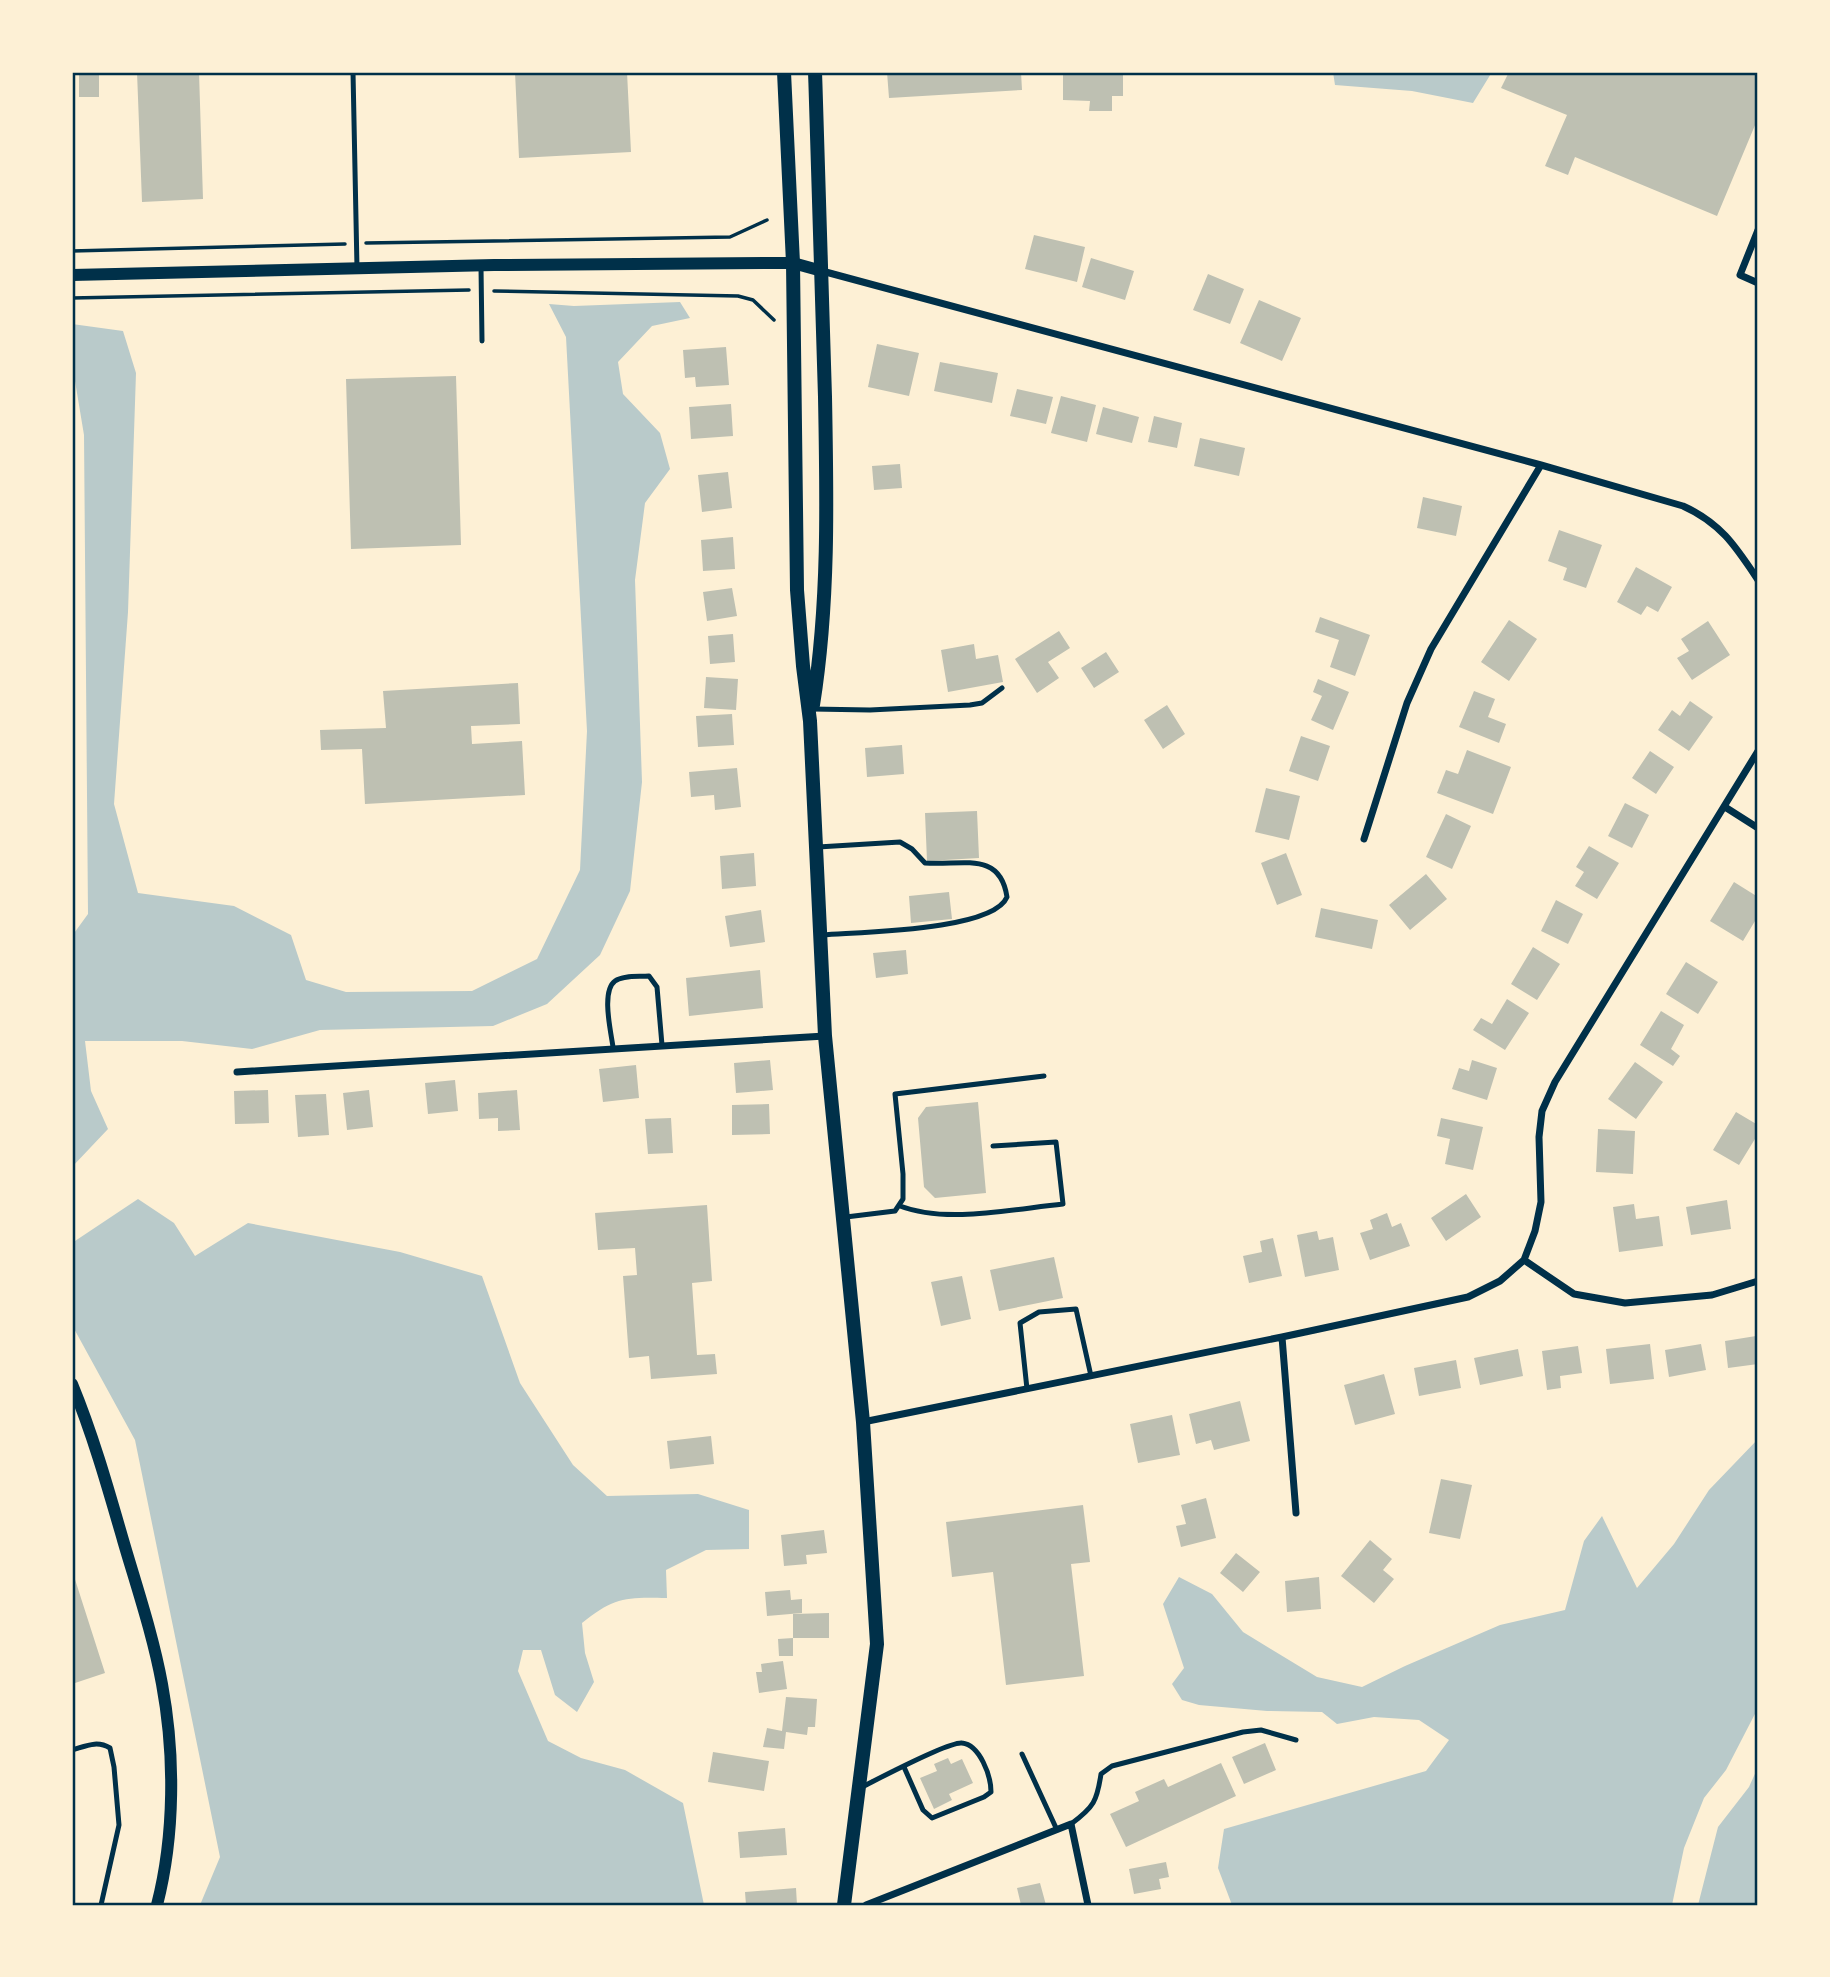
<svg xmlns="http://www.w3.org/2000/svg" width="1830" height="1977" font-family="'Source Sans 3',sans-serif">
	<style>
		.green { fill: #b9caca }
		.building { fill: #bec0b2 }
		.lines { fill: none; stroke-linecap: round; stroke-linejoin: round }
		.path { stroke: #003049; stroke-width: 3.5 }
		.service { stroke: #003049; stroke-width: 5 }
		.minor { stroke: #003049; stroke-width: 7 }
		.tertiary { stroke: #003049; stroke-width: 12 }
		.secondary { stroke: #003049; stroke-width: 14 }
		.neatline { fill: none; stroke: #003049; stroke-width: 2.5 }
	</style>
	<rect width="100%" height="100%" fill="#fdf0d5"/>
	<!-- green -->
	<path class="green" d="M1333,72H1492L1473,103L1412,91L1335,85Z
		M680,302L690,318L652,326L618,362L623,394L660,433L670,469L645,503L635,580L642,782L630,891L600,955L547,1004L493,1026L320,1030L252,1049L182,1041H85L91,1091L108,1129L72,1167V936L88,914L84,435L72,363V324L123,331L136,373L128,612L114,804L138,893L234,906L291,935L306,980L346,992L472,991L537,959L580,870L587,731L566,337L549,304L574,306Z
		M138,1199L174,1223L195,1256L248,1223L400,1252L482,1276L520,1383L573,1465L607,1496L698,1494L749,1510V1549L706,1550L666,1570L667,1598C626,1597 614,1597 582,1623L585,1653L594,1682L577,1712L555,1695L541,1650H523L518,1671L548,1741L581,1758L625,1770L683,1803L704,1905H200L220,1857L135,1440L72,1325V1243Z
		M1758,1439V1708L1726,1770L1704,1798L1684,1848L1672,1905H1232L1218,1868L1224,1829L1426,1771L1449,1740L1419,1720L1374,1717L1337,1724L1322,1712L1267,1711L1199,1705L1182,1700L1172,1684L1184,1668L1163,1604L1179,1577L1212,1594L1243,1632L1317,1677L1362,1687L1405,1666L1500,1625L1565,1610L1584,1541L1602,1516L1637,1588L1674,1544L1709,1490Z
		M1758,1767V1905H1698L1718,1827L1749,1787Z"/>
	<!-- building -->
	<path class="building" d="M79,72H99V97H79Z
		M137,72H199L203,199L142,202Z
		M515,72H627L631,152L519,158Z
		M887,72H1021L1022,90L889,98Z
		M1509,72H1758V118L1717,216L1575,157L1568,175L1545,166L1567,115L1501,88Z
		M1063,74L1123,75V96H1112V111H1089L1090,101L1063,100Z
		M1034,235L1085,247L1077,282L1025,269Z
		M1091,258L1134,271L1125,300L1082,287Z
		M1208,274L1244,289L1230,324L1193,310Z
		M1259,300L1301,318L1282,361L1240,343Z
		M877,344L919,353L909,396L868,387Z
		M726,347L729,385L696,387L695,377L685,378L683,350Z
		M940,362L998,373L992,403L934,391Z
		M456,376L461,545L351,549L346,379Z
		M1017,389L1053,397L1046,424L1010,416Z
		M1061,396L1096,405L1087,442L1051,433Z
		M731,404L733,436L691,439L689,407Z
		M1103,407L1139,417L1132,443L1096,434Z
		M1154,416L1182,423L1177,448L1148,442Z
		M1200,438L1245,448L1239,476L1194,466Z
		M900,464L902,488L874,490L872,466Z
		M728,472L732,508L702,512L698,475Z
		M1423,497L1462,506L1456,536L1417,528Z
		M1559,530L1602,545L1586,588L1563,580L1567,568L1548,561Z
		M733,537L735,569L703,571L701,540Z
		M1636,567L1672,587L1658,612L1647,606L1641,615L1617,602Z
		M732,588L737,616L707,621L703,592Z
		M1320,617L1370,635L1355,676L1330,667L1339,640L1315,632Z
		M1509,620L1537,639L1509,681L1481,662Z
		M1708,621L1730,655L1692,680L1677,658L1689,651L1681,639Z
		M1059,631L1070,648L1048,662L1059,678L1037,693L1015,659Z
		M733,634L735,662L710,664L708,636Z
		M974,644L976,659L998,655L1003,682L948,692L941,650Z
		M1106,652L1119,672L1094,688L1081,668Z
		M706,677L738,679L736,710L704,708Z
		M1318,679L1349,692L1333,730L1311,720L1322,696L1313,692Z
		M518,683L520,724L471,726L472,744L522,741L525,795L365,804L362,749L321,750L320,730L386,728L383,691Z
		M1474,691L1495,699L1488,717L1506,724L1499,743L1459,727Z
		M1690,701L1713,717L1689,751L1658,730L1672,710L1680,716Z
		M1167,705L1185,734L1163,749L1144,720Z
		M732,714L734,745L698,747L696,716Z
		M1301,736L1330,746L1318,781L1289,771Z
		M902,745L904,774L867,777L865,748Z
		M1467,750L1511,767L1493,814L1437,793L1446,770L1458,774Z
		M1650,751L1674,767L1656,794L1632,778Z
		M737,768L741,807L715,810L714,795L691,797L689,772Z
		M1266,788L1300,796L1289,840L1255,832Z
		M1625,803L1649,815L1632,848L1608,836Z
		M977,811L979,858L927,861L925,813Z
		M1446,814L1471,826L1452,869L1426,857Z
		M1589,846L1619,863L1597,899L1575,886L1584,872L1576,867Z
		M754,853L756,886L722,889L720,856Z
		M1286,853L1302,895L1277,905L1261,863Z
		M1426,874L1447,899L1410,930L1389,905Z
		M1734,882L1758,897V916L1743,941L1710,921Z
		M949,892L952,919L911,923L909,896Z
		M1556,900L1583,914L1568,944L1541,931Z
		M1321,908L1378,920L1372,949L1315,937Z
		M761,910L765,942L730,947L725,916Z
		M1533,947L1560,964L1537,1000L1511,984Z
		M906,950L908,974L876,978L873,953Z
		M1686,962L1718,982L1698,1014L1666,994Z
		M760,970L763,1008L689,1016L686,978Z
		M1507,999L1529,1013L1505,1050L1473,1030L1481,1018L1492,1024Z
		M1661,1011L1684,1025L1671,1049L1680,1056L1673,1066L1640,1045Z
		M770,1060L773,1090L736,1093L734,1063Z
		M1472,1060L1497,1068L1487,1100L1452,1089L1459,1068L1469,1071Z
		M1635,1062L1663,1082L1636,1119L1608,1099Z
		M636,1065L639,1098L603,1102L599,1069Z
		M455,1080L458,1111L428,1114L425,1083Z
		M268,1090L269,1123L235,1124L234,1091Z
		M369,1090L373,1127L347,1130L343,1093Z
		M517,1090L520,1130L498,1131V1118L479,1119L478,1093Z
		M326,1094L329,1135L298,1137L295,1095Z
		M978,1102L986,1193L935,1198L924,1187L918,1118L926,1107Z
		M769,1104L770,1134L732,1135V1105Z
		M1736,1112L1758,1125V1134L1739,1165L1713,1150Z
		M671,1118L673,1153L648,1154L645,1119Z
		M1441,1118L1483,1127L1473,1170L1445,1164L1450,1139L1437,1136Z
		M1598,1129L1635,1131L1633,1174L1596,1172Z
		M1466,1194L1481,1217L1446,1241L1431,1218Z
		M1727,1200L1731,1229L1691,1235L1686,1207Z
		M1634,1204L1636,1219L1659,1216L1663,1246L1619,1252L1613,1207Z
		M707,1205L712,1281L692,1283L697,1355L715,1354L717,1374L651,1379L649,1356L629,1358L623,1276L637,1275L635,1248L598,1250L595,1213Z
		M1387,1213L1392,1227L1401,1223L1410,1246L1370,1260L1360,1233L1373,1229L1370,1220Z
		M1317,1231L1319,1240L1333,1237L1339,1270L1305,1277L1297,1235Z
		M1273,1238L1282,1276L1249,1283L1243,1256L1262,1252L1260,1241Z
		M1054,1257L1063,1298L999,1311L990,1270Z
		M962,1276L971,1319L941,1326L931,1282Z
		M1756,1336L1758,1364L1728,1368L1725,1341Z
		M1650,1344L1654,1379L1610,1384L1606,1349Z
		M1701,1344L1706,1370L1669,1377L1665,1350Z
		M1578,1346L1582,1373L1560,1376L1561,1388L1547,1390L1542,1351Z
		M1518,1349L1523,1376L1480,1385L1474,1358Z
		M1456,1360L1461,1388L1419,1396L1414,1368Z
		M1384,1374L1395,1414L1355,1425L1344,1385Z
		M1240,1401L1250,1441L1214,1450L1211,1440L1196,1444L1189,1414Z
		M1172,1415L1180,1455L1138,1463L1130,1424Z
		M711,1436L714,1464L670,1469L667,1441Z
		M1441,1479L1472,1485L1460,1539L1429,1533Z
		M1206,1498L1216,1538L1181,1547L1176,1526L1186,1524L1181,1505Z
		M1083,1505L1090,1562L1071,1564L1084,1676L1006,1685L993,1572L952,1577L946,1522Z
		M824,1530L827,1553L806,1555L807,1564L784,1566L781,1535Z
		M1370,1540L1392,1559L1383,1570L1394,1579L1374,1603L1341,1576Z
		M1236,1553L1260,1572L1243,1592L1220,1573Z
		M72,1570L105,1673L72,1684Z
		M1319,1577L1321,1609L1287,1612L1285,1581Z
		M790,1590L791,1600L802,1599V1613L767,1616L765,1592Z
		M829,1613V1638H793V1614Z
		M793,1638V1656H779L778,1639Z
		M783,1661L787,1689L759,1693L756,1672H762L761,1664Z
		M786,1697L817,1699L815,1727H808L807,1735L786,1732L784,1749L763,1747L767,1728L782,1731Z
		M1265,1743L1276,1770L1244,1784L1232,1757Z
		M713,1752L769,1761L764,1791L708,1782Z
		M948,1758L951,1764L962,1759L973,1783L949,1794L952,1800L934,1809L920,1778L937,1771L934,1764Z
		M1221,1763L1236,1796L1126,1847L1110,1814L1139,1801L1135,1792L1164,1779L1168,1787Z
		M785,1828L787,1855L740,1858L738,1832Z
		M1166,1862L1169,1877L1159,1879L1161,1889L1134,1894L1129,1869Z
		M1040,1883L1046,1905H1021L1017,1888Z
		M796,1888L797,1905H746L745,1892Z"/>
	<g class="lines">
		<!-- path -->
		<path class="path" d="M366,243L730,237L767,220
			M72,251L345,244
			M494,291L738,296L753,300L774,320
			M72,298L469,290"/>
		<!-- service -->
		<path class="service" d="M353,72L357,268
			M481,267L482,341
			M812,709L870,710L970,705L982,703L1002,688
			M818,847L900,842L912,849L925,863C961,866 1000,850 1007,897C993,931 858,932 823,935
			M613,1047C611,1032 601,991 615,981C623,975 639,977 649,976L657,987L662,1045
			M900,1206C946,1224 1013,1209 1063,1204L1056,1142L993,1146
			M846,1217L895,1211L903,1199V1174L895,1094L1044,1076
			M1027,1389L1020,1323L1039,1312L1076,1309L1091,1376
			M72,1750C86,1746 97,1740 110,1748L114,1767L119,1825L101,1905
			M1022,1754L1057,1830
			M862,1787C878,1779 949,1741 962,1743C980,1745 991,1776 991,1792L984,1797L932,1818L923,1810L904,1767
			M1071,1824C1094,1807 1097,1801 1101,1774L1112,1766L1243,1732L1261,1730L1296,1740"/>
		<!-- minor -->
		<path class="minor" d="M1758,230L1740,275L1758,283
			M822,271L1541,465L1683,506C1721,523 1736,547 1758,580
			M1725,807L1758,828
			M1364,839L1407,703L1431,649L1541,465
			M237,1072L825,1036
			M1524,1260L1574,1294L1625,1303L1712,1295L1758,1281
			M1282,1337L1296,1513
			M863,1422L1282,1337L1468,1297L1500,1281L1524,1260L1535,1231L1541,1202L1539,1137L1542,1111L1555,1082L1758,751
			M866,1905L1071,1824L1088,1905"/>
		<!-- tertiary -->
		<path class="tertiary" d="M72,275L494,265L770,263H793L822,271
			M72,1384C93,1435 108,1488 123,1540C137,1588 153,1635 162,1684C175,1754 175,1835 157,1905"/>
		<!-- secondary -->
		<path class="secondary" d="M784,72L793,263L797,590L803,666L810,721L825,1036L863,1422L877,1644L844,1905
			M813,705C829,604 827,500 825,397C822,288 819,180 815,72"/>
	</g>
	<!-- border -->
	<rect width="1830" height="1977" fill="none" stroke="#fdf0d5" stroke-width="147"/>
	<rect x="74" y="74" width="1682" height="1830" class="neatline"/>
</svg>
